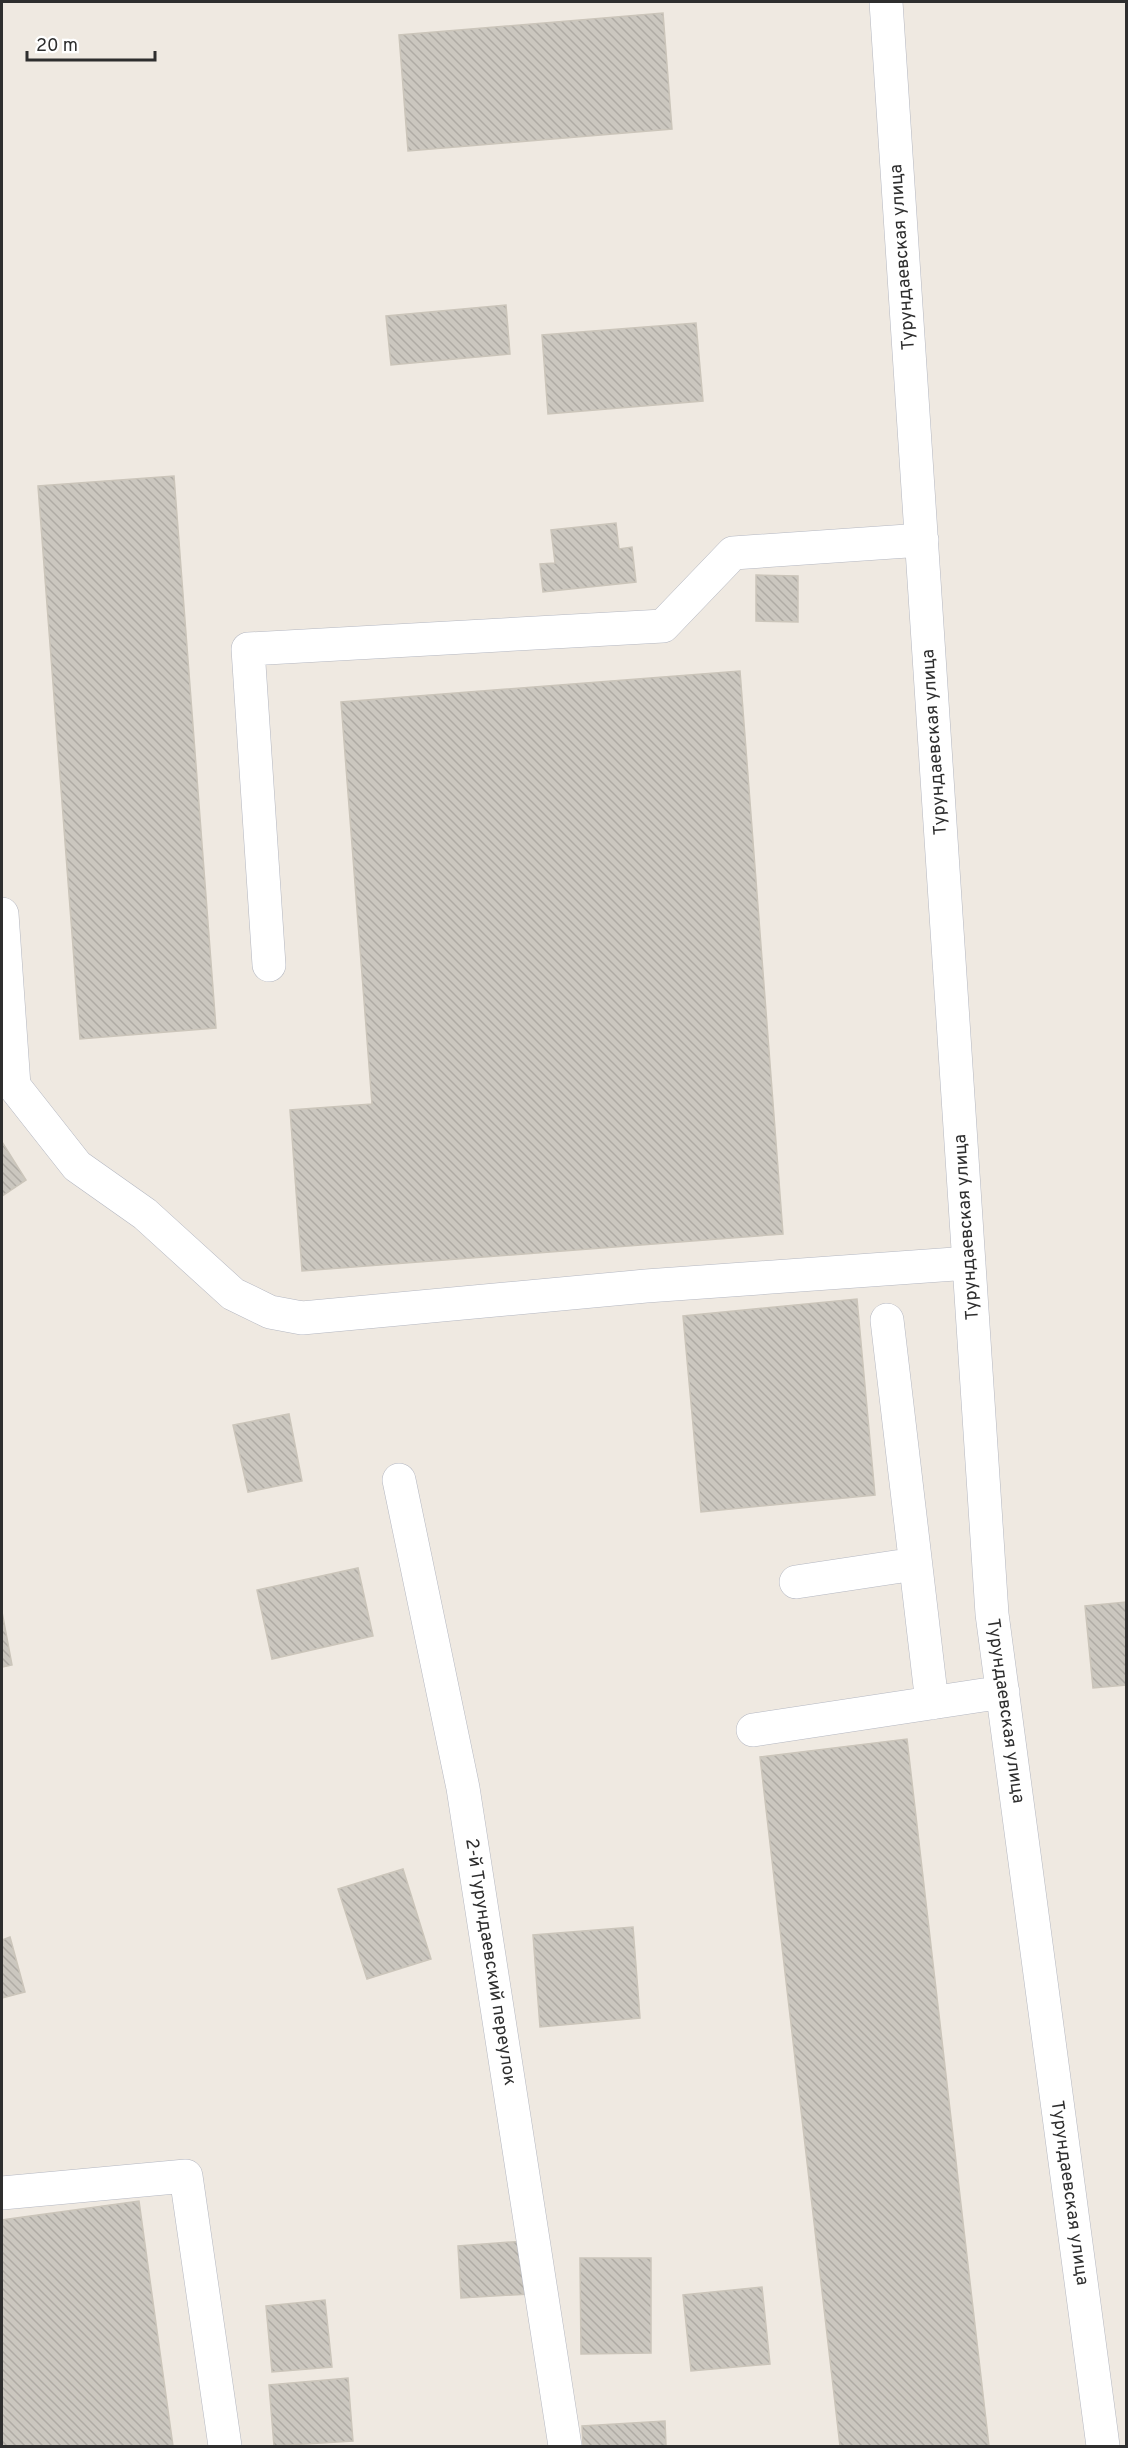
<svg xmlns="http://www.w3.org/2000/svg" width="1128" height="2448" font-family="Overpass,sans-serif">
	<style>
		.building { fill: url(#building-back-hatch); stroke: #cbc5ba; stroke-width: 1.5 }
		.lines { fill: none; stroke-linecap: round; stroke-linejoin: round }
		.minor-casing { stroke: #b4b7c1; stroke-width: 34 }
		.minor { stroke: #fff; stroke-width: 33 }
		.labels { text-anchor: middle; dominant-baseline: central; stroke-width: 4.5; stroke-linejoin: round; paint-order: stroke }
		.street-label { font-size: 18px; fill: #2e2e2e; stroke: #fff }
	</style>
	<defs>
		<pattern id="building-back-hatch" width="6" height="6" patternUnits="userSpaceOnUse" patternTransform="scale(1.5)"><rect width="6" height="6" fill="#cbc7bf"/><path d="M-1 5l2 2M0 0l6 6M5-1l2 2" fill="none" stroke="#afaba4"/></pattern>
	</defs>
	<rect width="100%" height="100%" fill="#efe9e1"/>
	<!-- building -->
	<path class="building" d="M663,13L672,129L408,151L399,35Z
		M506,305L510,354L391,365L386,316Z
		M696,323L703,401L548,414L542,335Z
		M174,476L216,1028L80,1039L38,486Z
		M616,523L619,549L632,547L636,582L543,592L540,564L555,563L551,530Z
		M756,575L798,576V622L756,621Z
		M740,671L783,1234L302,1271L290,1110L372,1104L341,702Z
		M2,1142L26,1180L2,1196Z
		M857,1299L875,1495L701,1512L683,1316Z
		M289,1414L302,1481L248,1492L233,1425Z
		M358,1568L373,1636L272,1659L257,1590Z
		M1126,1602V1685L1093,1688L1085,1606Z
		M2,1612L12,1665L2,1667Z
		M907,1739L989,2446H840L760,1757Z
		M403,1869L431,1959L367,1979L338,1889Z
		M633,1927L640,2018L540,2027L533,1935Z
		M10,1937L25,1992L2,1998V1940Z
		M139,2201L173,2446H2V2220Z
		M525,2241L529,2294L461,2298L458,2246Z
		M580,2258H651V2353L581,2354Z
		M762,2287L770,2364L691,2371L683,2295Z
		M325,2300L332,2367L272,2372L266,2306Z
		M348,2378L353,2441L274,2446L269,2385Z
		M665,2421L666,2446H583L582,2426Z"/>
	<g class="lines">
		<!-- minor casing -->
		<g class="minor-casing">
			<path id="minor" d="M886,2L992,1614L1103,2446
				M2,914L14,1086L77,1166L145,1214L233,1294L270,1312L302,1318L646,1286L969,1263
				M269,965L248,649L663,626L733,553L922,540
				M887,1320L932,1703
				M399,1480L463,1788L565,2446
				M796,1582L915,1564
				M753,1730L1003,1692
				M2,2193L186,2176L225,2446"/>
		</g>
		<!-- minor -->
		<use href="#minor" class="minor"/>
	</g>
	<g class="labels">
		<!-- street labels -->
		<g class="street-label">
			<text transform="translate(903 257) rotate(-94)">Турундаевская улица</text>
			<text transform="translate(935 742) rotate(-94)">Турундаевская улица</text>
			<text transform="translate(967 1227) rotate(-94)">Турундаевская улица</text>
			<text transform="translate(1005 1711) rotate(82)">Турундаевская улица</text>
			<text transform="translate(490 1962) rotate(81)">2-й Турундаевский переулок</text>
			<text transform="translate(1069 2193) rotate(82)">Турундаевская улица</text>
		</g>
	</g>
	<!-- border -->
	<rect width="1128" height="2448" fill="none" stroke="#2e2e2e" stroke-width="6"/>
	<!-- scale -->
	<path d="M27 51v9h128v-9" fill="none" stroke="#2e2e2e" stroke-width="3"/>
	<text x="36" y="51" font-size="18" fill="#2e2e2e" stroke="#ffffff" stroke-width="4.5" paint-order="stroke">20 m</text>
</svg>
